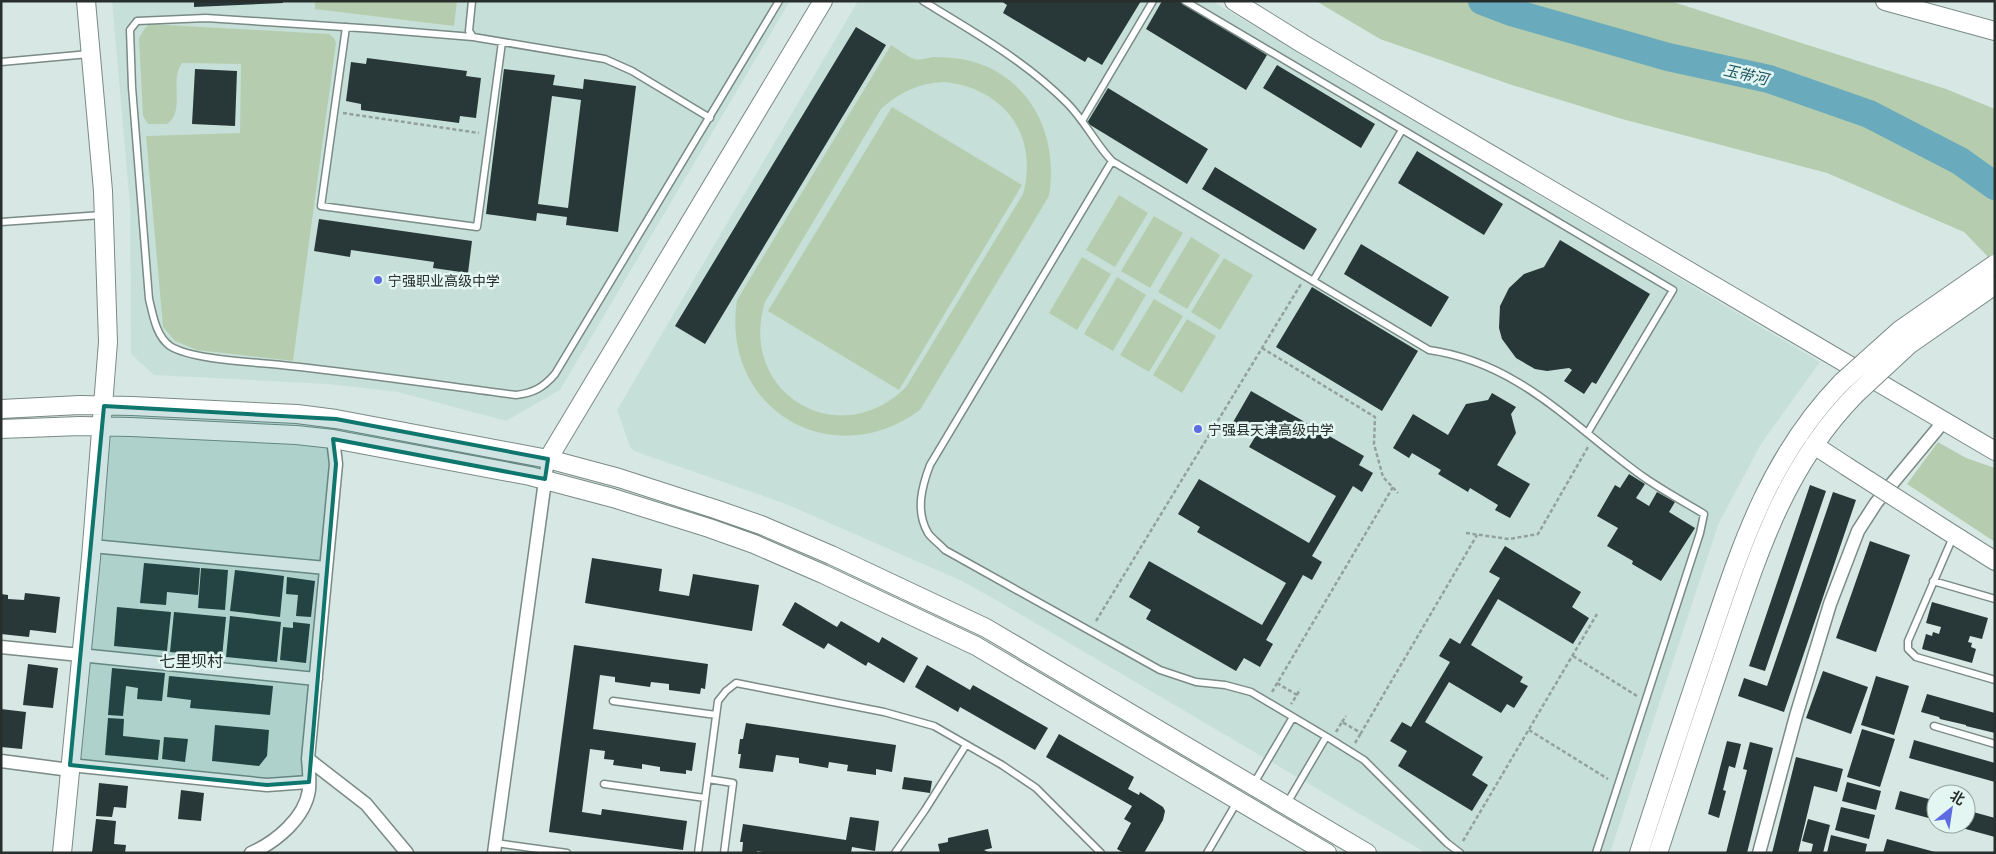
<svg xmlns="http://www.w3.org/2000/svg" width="1996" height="854" font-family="'Noto Sans','Noto Sans SC',sans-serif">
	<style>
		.built { fill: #c6e0d9 }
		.green { fill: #b5cdae; fill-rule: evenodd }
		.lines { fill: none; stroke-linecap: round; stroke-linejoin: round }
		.river { stroke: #69abbd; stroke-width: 28 }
		.building { fill: #283737; fill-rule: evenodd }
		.lane-casing { stroke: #7a8a85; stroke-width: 9 }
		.street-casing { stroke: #7a8a85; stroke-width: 15 }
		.secondary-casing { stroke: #7a8a85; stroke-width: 20 }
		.path { stroke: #93a09c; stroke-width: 2.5; stroke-dasharray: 4 2.5; stroke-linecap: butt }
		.lane { stroke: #fff; stroke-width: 6 }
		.street { stroke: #fff; stroke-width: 12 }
		.secondary { stroke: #fff; stroke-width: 18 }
		.secondary-bridge-casing { stroke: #7a8a85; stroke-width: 20; stroke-linecap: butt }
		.secondary-bridge { stroke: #fff; stroke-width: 18 }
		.marked { fill: #0f766e; fill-opacity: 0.2; stroke: #0f766e; stroke-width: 4; stroke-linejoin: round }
		.poi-dot { fill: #5e6ce4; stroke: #e4f6f1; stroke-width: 2 }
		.labels { text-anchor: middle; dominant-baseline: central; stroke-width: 5; stroke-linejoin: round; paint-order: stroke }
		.poi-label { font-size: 14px; fill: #272e2c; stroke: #e4f6f1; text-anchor: start }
		.water-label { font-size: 15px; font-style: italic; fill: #19525f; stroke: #e4f6f1 }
		.quarter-label { font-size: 16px; fill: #272e2c; stroke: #e4f6f1 }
	</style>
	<rect width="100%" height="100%" fill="#d7e8e4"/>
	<!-- built -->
	<path class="built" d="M112,1H790L560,390L506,421L398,392L327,384L154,375L131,354L130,206Z
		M858,1H1212L1820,362L1761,444L1718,525L1610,853H1426L996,600L962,581L786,504L634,451L630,447L617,410Z"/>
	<!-- green -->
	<path class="green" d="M315,1H457L454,26L315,9Z
		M1316,1H1670L1946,89L1995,109V264L1964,232L1827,173L1622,119L1512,85L1380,39Z
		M149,24L329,34L334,38L336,43L293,361L197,350L175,341L163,327L146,136L240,133L241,64L182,63C169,81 186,111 167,124H148L143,116L139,38L145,28Z
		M891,45C898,49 906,56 914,59C919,61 927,58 933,57C946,57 958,58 971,61C1032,78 1059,137 1049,196L920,410C832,475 720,409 737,300ZM944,82C1004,88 1039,135 1023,194L906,387C839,454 737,393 765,302L881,109C900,92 919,83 944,82Z
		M892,107L1022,185L899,390L768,311Z
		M1119,195L1148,213L1115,267L1086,250Z
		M1154,216L1183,233L1150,288L1121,271Z
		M1191,237L1220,255L1187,309L1158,292Z
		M1082,257L1111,274L1077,330L1049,313Z
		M1224,258L1253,275L1220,330L1191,312Z
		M1117,277L1146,295L1113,351L1084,334Z
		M1154,299L1183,316L1149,372L1120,355Z
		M1187,319L1216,336L1182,393L1153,375Z
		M1938,442L1966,458L1995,468V542L1907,484Z"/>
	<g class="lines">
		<!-- river -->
		<path class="river" d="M1482,1L1511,12L1668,57L1769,79L1869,114L1960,161L1995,186"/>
	</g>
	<!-- building -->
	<path class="building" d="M194,1H283V3L194,7Z
		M1001,1H1141L1102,65L1088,57L1085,62L1003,13L1007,5Z
		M1162,1H1179L1267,55L1246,90L1146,29Z
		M856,27L886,45L705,344L675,326Z
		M367,58L467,71L466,76L481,78L476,118L460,116L459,123L361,110V104L346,101L351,62L366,64Z
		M1277,65L1375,124L1361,148L1263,88Z
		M195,69L237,71L235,126L192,124Z
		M504,69L555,75L553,85L583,89L584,79L636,86L618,232L566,225L567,217L537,213L536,221L486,214ZM552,96L581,100L568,208L538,204Z
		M1108,88L1208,149L1187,184L1087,123Z
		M1417,151L1503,204L1484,235L1398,183Z
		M1215,167L1317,229L1304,250L1202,189Z
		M319,219L472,241L468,273L433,268L434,262L351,250L350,257L314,251Z
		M1560,240L1650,294L1596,384L1592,382L1584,394L1564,381L1572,370L1569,368L1547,371L1535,369L1516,358L1502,339L1499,328L1500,306L1509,288L1524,274L1544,267Z
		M1361,244L1449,297L1431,327L1344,274Z
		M1312,287L1418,351L1382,411L1276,347Z
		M1251,391L1364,456L1359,465L1373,473L1362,492L1353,486L1312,556L1322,562L1312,580L1303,575L1266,640L1273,644L1260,667L1244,658L1236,671L1146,619L1151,610L1129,597L1149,561L1262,625L1286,583L1197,532L1200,527L1178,514L1199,479L1309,543L1336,496L1249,447L1255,437L1232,424Z
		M1492,393L1516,407L1511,414L1516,433L1497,465L1530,484L1510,518L1495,510L1498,505L1470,488L1468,492L1438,474L1441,470L1412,453L1409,458L1393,448L1413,414L1448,435L1466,404L1488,400Z
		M1629,474L1645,484L1636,498L1649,506L1657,492L1675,502L1669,512L1695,528L1661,581L1632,564L1633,561L1607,546L1618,528L1597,516L1615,485L1620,488Z
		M1810,485L1826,491L1765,671L1749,666Z
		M1833,492L1856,500L1784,712L1738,696L1744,678L1767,686Z
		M1870,541L1910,555L1876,652L1836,638Z
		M1505,546L1581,592L1572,607L1589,618L1573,644L1498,599L1471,645L1523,677L1520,682L1528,686L1514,708L1507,704L1501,713L1449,682L1425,722L1483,757L1472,775L1488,785L1472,811L1398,766L1407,751L1390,741L1402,722L1411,727L1450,662L1439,656L1450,638L1460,644L1500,578L1489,572Z
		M592,558L662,569L659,591L689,596L693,574L759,585L752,631L585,603Z
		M144,563L200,568L198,595L167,592L166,605L140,603Z
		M201,568L228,570L225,610L198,608Z
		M235,570L284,576L280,617L230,611Z
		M287,577L315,581L311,617L296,616L298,595L286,594Z
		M25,593L60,597L56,633L30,630L29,637L1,634V594L8,595V599L24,600Z
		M795,602L837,627L841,621L879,643L882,637L918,658L904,683L868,662L866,666L828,643L824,649L782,625Z
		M1932,602L1988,618L1982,639L1970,636L1968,642L1972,643L1971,647L1976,649L1972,663L1922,649L1926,634L1932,636L1933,632L1939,634L1941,627L1926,623Z
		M117,607L171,612L167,651L114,646Z
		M174,612L226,617L222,657L170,652Z
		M230,616L281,622L277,662L226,657Z
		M293,622L310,624L306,663L280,660L283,627L293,628Z
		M574,645L708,664L705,689L701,688L700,694L669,690V684L651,682L650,687L615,682V677L600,675L593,729L696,743L692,771L686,770V774L660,771V767L642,764V769L613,765L614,760L604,759L605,751L590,749L582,812L601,815L602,809L687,821L683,850L549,832Z
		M28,664L58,668L53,708L23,705Z
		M927,665L970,690L973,685L1048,728L1035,750L960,707L958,712L915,687Z
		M112,668L165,673L162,701L137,699L138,688L126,686L123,716L108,715Z
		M1823,671L1868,687L1851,734L1806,718Z
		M169,676L273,686L270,715L190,708L191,700L167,697Z
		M1876,676L1909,686L1894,735L1861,725Z
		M1927,694L1995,713V733L1966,726V725L1940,719L1939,717L1921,712Z
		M1,709L26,712L22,749L1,747Z
		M108,718L124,719L123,736L160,740L158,760L105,755Z
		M746,723L896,745L892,772L876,769V775L847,771L848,765L829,762L828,768L799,763V758L776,755L773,772L739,768L741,754H738L740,739H743Z
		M215,725L269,730L267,756L259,766L212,761Z
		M1862,729L1895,739L1880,787L1847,777Z
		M1059,734L1134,777L1128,789L1139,795L1140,792L1163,807L1165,811L1163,820L1144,853H1124L1117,849L1131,823L1124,819L1132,806L1046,757Z
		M164,737L188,739L185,762L162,759Z
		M1914,740L1995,763V782L1909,758Z
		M1727,741L1741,744L1735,768L1729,766L1723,790L1726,791L1719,818L1708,814Z
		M1750,742L1773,748L1747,853H1726L1747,770L1743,769Z
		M1796,757L1843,769L1837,792L1814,786L1798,853H1772Z
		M904,777L932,781L930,793L902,789Z
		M1847,782L1881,791L1876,810L1842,801Z
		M99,783L128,786L126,808L114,807L112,817L96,816Z
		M181,790L204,793L201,821L178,819Z
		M1900,791L1936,801V820L1895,809Z
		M1841,807L1875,815L1869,839L1835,830Z
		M1966,810L1995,818V837L1951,825L1966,824Z
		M850,817L879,821L875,851L852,847L851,853H769L757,851V853H742L743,842H740L743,824L846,840Z
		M96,819L116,821L114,844L126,845L125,853H92Z
		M1808,819L1830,825L1823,853H1811L1813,844L1802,841Z
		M988,829L992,848L984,850L990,853H940L938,844L948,842V838Z
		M1831,835L1867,844L1865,853H1827Z
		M1887,839L1935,852V853H1883Z"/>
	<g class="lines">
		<!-- lane casing -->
		<g class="lane-casing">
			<path id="lane" d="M472,1L469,31L473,37L605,59L632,71L710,118
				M923,1C974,32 1025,61 1067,103C1085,121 1095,143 1112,161
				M1185,1L1673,290L1588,432
				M346,27L321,206L477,227L502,42
				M473,37L375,29L206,18L137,21L130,30L132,87L149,299C153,315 156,336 170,346C194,361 260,362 290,366C365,374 440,385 516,395C533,393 543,388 555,374L779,1
				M1,62L89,54
				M1082,121L1153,1
				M1,222L102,215
				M1313,281L1402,130
				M1953,537L1908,641V649L1916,657L1995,680
				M1933,581L1995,599
				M613,701L716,715
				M1934,726L1995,744
				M708,779L733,783L724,853
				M604,784L705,798
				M1253,785L1293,717
				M1286,805L1326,737
				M496,843L567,853
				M698,853L718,701L726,691L736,683L884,712L934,726L1002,765L1036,788L1101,853
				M895,853L925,810L966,745
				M1207,853L1237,802
				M1460,853L1447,843L1364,760L1332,740L1251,692L1225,685L1196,682L1160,670L945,550C940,544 932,539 928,533C915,511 922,486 930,465L1112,161L1429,350C1521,363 1574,428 1645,478C1664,491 1684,502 1704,514L1700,533L1596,853"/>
		</g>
		<!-- street casing -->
		<g class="street-casing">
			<path id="street" d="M92,546L326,568
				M1,647L316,679
				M308,759L366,804L407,853
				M1,761L70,770
				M70,765L267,785L309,782
				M251,853C276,842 305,818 309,790C310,780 309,769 308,759L336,464L333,439
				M494,853L548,459
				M1759,853L1796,716L1830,604L1858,531L1876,503L1944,421"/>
		</g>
		<!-- secondary casing -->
		<g class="secondary-casing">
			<path id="secondary" d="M1234,1L1303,44L1995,451
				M1885,1L1995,31
				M1,409L80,405L132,406L297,414L336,419L548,459L619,478L715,509L761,525L831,555L986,628L1367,853
				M1,429L80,426L131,427L296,435L333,439L530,476L613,498L709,528L754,544L823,574L976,646L1327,853
				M1814,445L1846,466
				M548,459L823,1
				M1946,530L1995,561
				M62,853L91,558L108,342L103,191L86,1
				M1639,853C1661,784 1684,715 1707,647C1740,549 1768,458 1842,382
				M1658,853C1680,785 1703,716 1726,648C1758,554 1784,468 1855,395"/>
		</g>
		<!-- path -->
		<path class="path" d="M343,113L479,133
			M1262,348L1375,417L1374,444L1383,477L1398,493
			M1466,533L1509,539L1538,534L1588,447
			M1096,621L1301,284
			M1573,656L1637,696
			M1277,683L1297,695L1291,704
			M1272,692L1393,487
			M1297,695L1300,689
			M1342,722L1346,716
			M1529,730L1608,779
			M1336,732L1342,722L1361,733L1477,535
			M1355,743L1361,733
			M1463,841L1597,614"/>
		<!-- lane -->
		<use href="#lane" class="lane"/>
		<!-- street -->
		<use href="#street" class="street"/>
		<!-- secondary -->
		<use href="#secondary" class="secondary"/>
		<!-- secondary-bridge casing -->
		<g class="secondary-bridge-casing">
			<path id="secondary-bridge" d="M1842,382L1900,330L1995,264
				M1855,395L1910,344L1995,285
				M1846,466L1946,530"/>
		</g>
		<!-- secondary-bridge -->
		<use href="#secondary-bridge" class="secondary-bridge"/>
	</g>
	<!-- marked area -->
	<path class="marked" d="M104,406L336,419L548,459L545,479L333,439L336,464L309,782L267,785L70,765Z"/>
	<!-- markers -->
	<g class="poi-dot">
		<circle cx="378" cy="280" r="5"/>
		<circle cx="1198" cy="429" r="5"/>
	</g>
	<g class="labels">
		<!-- poi labels -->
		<g class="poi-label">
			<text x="388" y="280">宁强职业高级中学</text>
			<text x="1208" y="429">宁强县天津高级中学</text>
		</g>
		<!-- water labels -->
		<g class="water-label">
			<text transform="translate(1746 74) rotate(13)">玉带河</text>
		</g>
		<!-- quarter labels -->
		<g class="quarter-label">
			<text x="191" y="661">七里坝村</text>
		</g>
	</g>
	<!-- border -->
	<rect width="1996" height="854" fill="none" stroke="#272e2c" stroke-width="5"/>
	<!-- north arrow -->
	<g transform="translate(1951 809) rotate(30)"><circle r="24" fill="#e4f6f1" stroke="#98a6a2"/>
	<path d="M0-4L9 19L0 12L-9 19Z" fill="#5e6ce4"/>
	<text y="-8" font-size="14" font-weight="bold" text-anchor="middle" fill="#272e2c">北</text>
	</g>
</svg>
